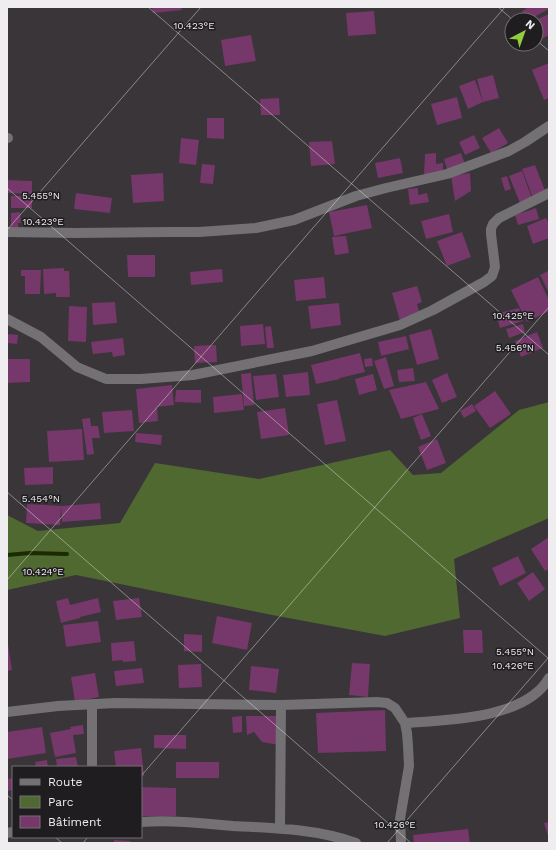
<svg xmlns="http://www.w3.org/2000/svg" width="556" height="850" font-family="'Work Sans',sans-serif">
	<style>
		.green { fill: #4f6930 }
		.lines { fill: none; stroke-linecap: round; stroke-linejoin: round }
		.stream { stroke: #1a2b02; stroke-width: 4 }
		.building { fill: #76376a }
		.street { stroke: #737173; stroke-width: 10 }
		.ticks { fill: none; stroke: #efedef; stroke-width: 1; stroke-opacity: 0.45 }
		.ticks-label { font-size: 10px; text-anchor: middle; fill: #efedef; stroke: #1f1d1f; stroke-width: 3; stroke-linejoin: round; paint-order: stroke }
	</style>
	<rect width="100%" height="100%" fill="#393538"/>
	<!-- green -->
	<path class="green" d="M549,402V518L454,559L460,618L385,636L272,615L76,575L7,590V515L38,531L120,523L155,463L259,479L390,450L413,475L441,473L519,410Z"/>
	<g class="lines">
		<!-- stream -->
		<path class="stream" d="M7,555L30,553L67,554"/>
	</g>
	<!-- building -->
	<path class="building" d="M152,7H181L182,10L153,13Z
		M529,7H547L549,9L528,20L522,11Z
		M374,11L376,34L348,36L346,13Z
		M549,14V35L538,41L536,37V20Z
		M251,35L256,61L225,66L221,40Z
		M549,63V98L544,100L532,70Z
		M493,75L499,98L483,102L477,79Z
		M475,80L483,102L468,109L459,86Z
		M457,97L462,118L437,125L431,104Z
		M279,98L280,115H261L260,99Z
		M207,118H224V139L207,138Z
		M499,128L508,143L491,153L482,138Z
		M474,135L480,148L465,155L459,142Z
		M181,138L199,140L196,165L179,163Z
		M332,141L335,164L311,166L309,142Z
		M436,153V164L443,163V174L424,175L425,154Z
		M461,153L465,164L447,169L444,159Z
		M400,158L403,173L378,178L375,163Z
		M202,164L215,165L213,184L200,183Z
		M535,165L546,193L533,198L522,169Z
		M522,171L532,198L520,203L509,176Z
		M163,173L164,201L133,203L131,175Z
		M470,173L471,191L455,201L451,176Z
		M507,176L511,189L505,191L501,178Z
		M7,180L32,181V194L7,193Z
		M418,188V195L427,193L429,202L410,205L408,189Z
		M76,193L112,198L110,213L74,209Z
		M11,196H32V208H11Z
		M367,205L372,228L334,236L329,212Z
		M536,208L539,219L518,225L515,215Z
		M20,212L21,223H18V229L11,230V213Z
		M449,214L453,232L426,239L421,221Z
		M546,218L549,224V238L533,244L527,226Z
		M462,232L471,257L447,266L437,241Z
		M346,236L349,253L335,255L332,237Z
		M127,255H155V277H128Z
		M64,268V271H69L70,297H56V293L44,294L43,269Z
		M222,269L223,282L191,285L190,272Z
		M21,270H41L40,294H25V276H21Z
		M548,271L549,273V293L540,275Z
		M324,277L326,298L296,301L294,280Z
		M538,277L549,300V311L527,322L511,290Z
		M417,286L422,302L417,304L420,315L400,321L392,293Z
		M115,302L117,323L93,325L92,303Z
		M339,303L341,325L311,329L308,306Z
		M69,306L87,307L86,342L68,341Z
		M519,308L523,321L500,328L496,314Z
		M263,324L265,344L241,346L240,326Z
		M523,324L525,332L509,338L506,329Z
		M271,326L274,348H267L265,327Z
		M431,329L439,359L417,365L409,335Z
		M537,332L543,348L521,357L515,341Z
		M7,334L18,335L17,344L7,343Z
		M406,336L409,349L381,356L378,342Z
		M123,338L125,355L113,357L112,352L93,354L91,342Z
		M216,345L217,362L195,363L194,346Z
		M360,353L365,372L340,378L339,374L340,379L316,384L311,365Z
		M386,357L394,386L384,389L374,361Z
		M372,358L373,366L365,367L364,359Z
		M7,359H30V382L7,383Z
		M413,368L415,381L399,382L397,370Z
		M308,372L310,395L286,397L283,375Z
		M251,373L254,405L244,406L241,374Z
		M447,373L457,397L442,403L432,380Z
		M276,374L279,397L256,400L253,376Z
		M373,374L377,390L359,395L355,379Z
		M426,382L439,409L401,419L389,390Z
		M172,385L174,405L157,407L158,421L139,423L136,389Z
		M176,390H201V403L175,402Z
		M495,391L511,414L490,428L474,406Z
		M242,394L244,410L214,413L213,397Z
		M337,400L346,441L325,445L317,404Z
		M472,404L476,411L464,418L460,411Z
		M285,408L289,435L261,439L257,412Z
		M132,410L134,431L104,433L102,412Z
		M422,414L431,436L421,440L413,418Z
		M90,418L91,426H98L100,438H92L94,454L87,455L82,419Z
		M82,429L84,460L49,462L47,431Z
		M136,433L162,435L161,445L135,442Z
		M437,439L446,463L427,470L418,447Z
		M53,467V484L25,485L24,468Z
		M100,503L101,519L62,522L61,506Z
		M27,504L61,506L60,525L26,523Z
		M549,537V569L545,571L531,549Z
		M518,556L526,573L500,586L492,568Z
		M533,572L545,589L529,601L517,583Z
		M68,598L70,605L98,598L101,612L80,617V618L61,623L56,601Z
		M139,598L142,617L116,620L113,601Z
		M217,616L252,623L247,650L212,643Z
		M98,621L101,642L66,647L63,625Z
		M463,630H482L483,653H464Z
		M184,634L202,635V652L184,651Z
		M134,641L136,661L123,662V660L112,661L111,643Z
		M7,644H8L12,670L7,671Z
		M352,663L370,664L368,697L349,695Z
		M201,664L202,687L179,688L178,665Z
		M251,666L279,669L276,693L249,690Z
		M142,668L144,683L116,686L114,671Z
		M95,673L99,697L75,702L71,677Z
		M385,710L386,751L318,753L316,713Z
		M242,716V732L233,733L232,717Z
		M246,716H279V745L262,742L254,732L247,735Z
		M83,725L84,734L73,735L76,753L55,757L50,733L71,729L70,727Z
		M42,727L46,753L7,759V732Z
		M154,735H186V749L154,748Z
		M141,748L144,776H141V767H116L114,751Z
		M76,757L78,767H57L56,759Z
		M47,760L48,767H36L35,762Z
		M176,762H219V778H176Z
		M13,778V790L7,791V779Z
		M141,787L176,788V816H141Z
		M549,822V839L544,823Z
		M468,829L470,843H414L413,835Z
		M114,840L130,841V843H114Z"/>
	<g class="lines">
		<!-- street -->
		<path class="street" d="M7,138H8
			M7,232L75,233L170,232H199L256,228L294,220L356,196L386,188L447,174L509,151L525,142L549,126
			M7,319L41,337L77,367L106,379H141L193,375L312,351L400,325L433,310L484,282L492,276L495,267L491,234V229L493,224L499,218L549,193
			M92,705V767
			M7,712L58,706L115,703L281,705L377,702L387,703L395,708L405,723L407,733L408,746L409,766L400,819L401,843
			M405,723C447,720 526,719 549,678
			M141,822C173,820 201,823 233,826C274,828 317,829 356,843
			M280,828L281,705
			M7,833L13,832"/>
	</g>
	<!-- ticks -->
	<path class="ticks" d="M148,7L549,355M498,7L513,20M536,40L549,51M7,188L549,659M7,230L201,7M7,492L411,843M7,580L505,7M141,776L549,307M7,795L13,800M55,837L62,843M83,843L88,837M387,843L549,657"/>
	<g class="ticks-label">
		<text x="194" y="29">10.423°E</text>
		<text x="41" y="199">5.455°N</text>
		<text x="43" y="225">10.423°E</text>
		<text x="513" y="319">10.425°E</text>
		<text x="515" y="351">5.456°N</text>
		<text x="41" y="502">5.454°N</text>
		<text x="43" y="575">10.424°E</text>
		<text x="515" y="655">5.455°N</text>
		<text x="513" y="669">10.426°E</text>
		<text x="395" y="828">10.426°E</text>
	</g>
	<!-- border -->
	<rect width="556" height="850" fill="none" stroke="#efedef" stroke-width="16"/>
	<!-- legend -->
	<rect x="12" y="766" width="130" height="72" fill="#1f1d1f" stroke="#727072"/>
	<rect x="20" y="779" width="20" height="6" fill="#737173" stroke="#727072"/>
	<text x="48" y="786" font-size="12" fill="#efedef">Route</text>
	<rect x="20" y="796" width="20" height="12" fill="#4f6930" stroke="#727072"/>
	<text x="48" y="806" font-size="12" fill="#efedef">Parc</text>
	<rect x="20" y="816" width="20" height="12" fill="#76376a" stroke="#727072"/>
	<text x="48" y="826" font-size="12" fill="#efedef">Bâtiment</text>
	<!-- north arrow -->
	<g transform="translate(524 32) rotate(41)"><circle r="19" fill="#1f1d1f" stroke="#727072"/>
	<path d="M0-3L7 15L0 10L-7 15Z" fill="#92cd3e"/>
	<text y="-6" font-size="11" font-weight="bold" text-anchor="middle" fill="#efedef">N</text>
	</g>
</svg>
